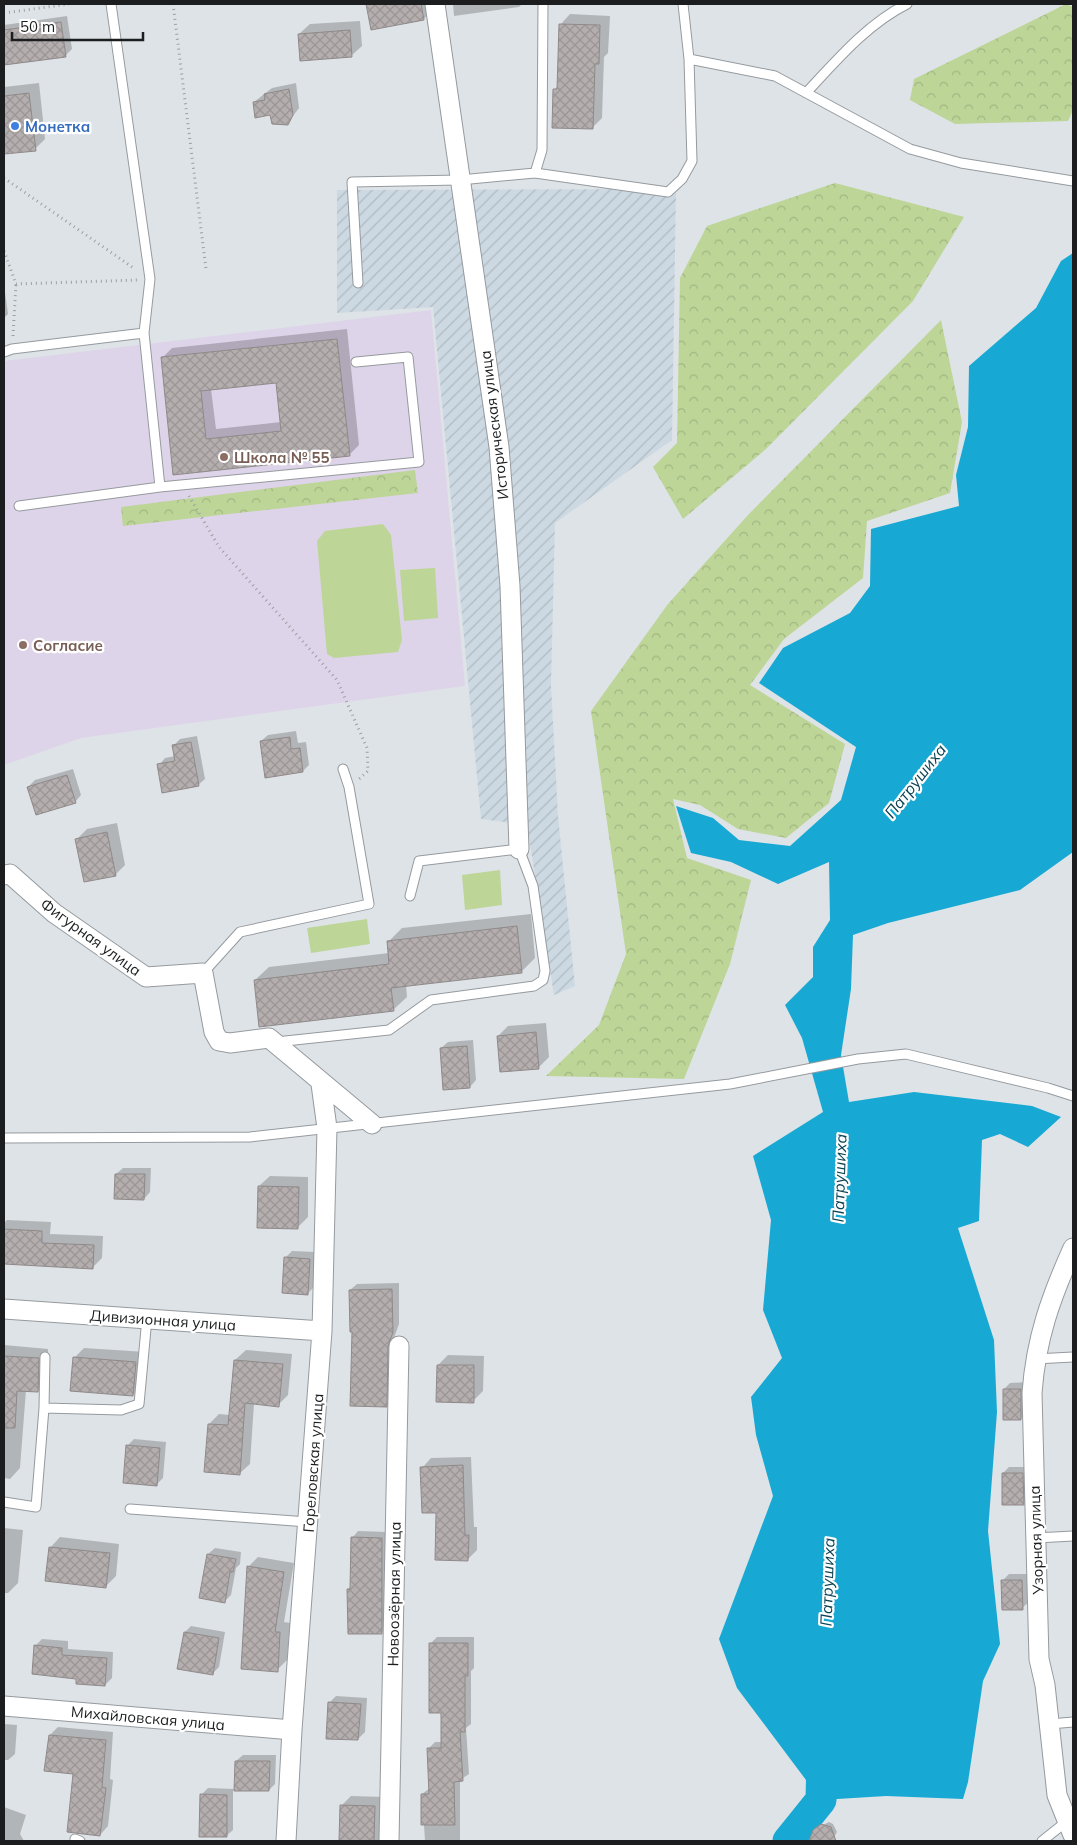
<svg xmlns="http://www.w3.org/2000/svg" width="1077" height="1845" font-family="Mulish,sans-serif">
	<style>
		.industrial { fill: url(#industrial-furrows) }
		.education { fill: #ded4e9 }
		.forest { fill: url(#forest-crowns) }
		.park { fill: #bdd597 }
		.water { fill: #17a9d4 }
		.shadow { fill: #0003; fill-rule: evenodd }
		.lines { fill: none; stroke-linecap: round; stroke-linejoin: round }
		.river { stroke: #17a9d4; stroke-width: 31 }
		.building { fill: url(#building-cross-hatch); stroke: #908989; fill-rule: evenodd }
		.lane-casing { stroke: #959a9e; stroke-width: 11 }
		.street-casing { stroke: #959a9e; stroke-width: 21 }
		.path { stroke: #9b9fa2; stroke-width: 3; stroke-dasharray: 1 4; stroke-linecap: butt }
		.lane { stroke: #fff; stroke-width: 9 }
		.street { stroke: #fff; stroke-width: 19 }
		.shop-dot { fill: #3f7fe0; stroke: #fff; stroke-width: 2 }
		.education-dot { fill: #8d6e63; stroke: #fff; stroke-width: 2 }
		.labels { text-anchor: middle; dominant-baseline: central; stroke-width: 4.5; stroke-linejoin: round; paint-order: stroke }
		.shop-label { font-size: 15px; font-weight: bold; fill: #366cbe; stroke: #fff; text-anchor: start }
		.street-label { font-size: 15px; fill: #1b1d1e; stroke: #fff }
		.education-label { font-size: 15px; font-weight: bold; fill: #785e54; stroke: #fff; text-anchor: start }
		.water-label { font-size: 16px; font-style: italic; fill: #094254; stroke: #fff }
	</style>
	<defs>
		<pattern id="industrial-furrows" width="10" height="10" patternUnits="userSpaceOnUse" patternTransform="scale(1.25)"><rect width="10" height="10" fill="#cdd9e2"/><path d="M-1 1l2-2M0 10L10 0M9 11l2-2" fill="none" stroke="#afbac1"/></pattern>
		<pattern id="forest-crowns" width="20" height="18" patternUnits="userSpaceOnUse" patternTransform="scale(1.25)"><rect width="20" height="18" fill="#bdd597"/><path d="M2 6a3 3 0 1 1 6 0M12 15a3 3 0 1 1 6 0" fill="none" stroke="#a2b682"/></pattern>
		<pattern id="building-cross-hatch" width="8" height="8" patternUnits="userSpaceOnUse" patternTransform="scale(1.25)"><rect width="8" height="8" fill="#b5aeae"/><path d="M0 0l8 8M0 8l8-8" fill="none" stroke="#9b9595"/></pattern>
	</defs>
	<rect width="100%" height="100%" fill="#dee3e7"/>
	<!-- industrial -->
	<path class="industrial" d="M676,189L672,440L555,523L551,685L558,816L575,986L554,995L527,825L481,819L433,307L337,313V190Z"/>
	<!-- education -->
	<path class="education" d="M431,310L465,686L81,738L4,765V361Z"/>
	<!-- forest -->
	<path class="forest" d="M1066,4L1073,7V110L1068,121L955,124L910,100L914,79Z
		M835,183L964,217L913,301L766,449L683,519L653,467L677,443L680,278L707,226Z
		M941,320L962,422L950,493L867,521L863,578L784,639L750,685L845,744L829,803L786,838L738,829L700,805L673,799L687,858L751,880L730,964L684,1079L546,1076L599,1025L626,954L591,711L668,604L748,515Z
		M415,470L418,493L123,526L121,507Z"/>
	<!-- park -->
	<path class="park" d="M383,524L391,535L402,640L398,652L334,658L327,654L317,541L325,531Z
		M435,568L438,618L404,621L400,570Z
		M500,870L502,905L465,910L462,875Z
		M367,919L370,944L311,953L307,928Z"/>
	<!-- water -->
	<path class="water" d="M1073,253V852L1020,890L888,923L853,935L851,989L841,1055L849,1102L914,1092L1032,1106L1061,1117L1028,1147L1000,1134L982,1140L979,1221L958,1228L994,1340L997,1412L988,1531L1000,1644L983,1681L968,1782L963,1799L886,1796L821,1800L737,1688L719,1639L773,1496L756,1435L751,1397L782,1358L763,1310L771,1220L753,1156L823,1112L802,1038L785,1005L813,977V947L830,920L829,862L778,884L731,862L691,853L676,806L713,818L739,840L790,846L841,800L856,747L759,683L783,648L850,613L870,586L871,529L959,506L956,475L968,427L969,366L1036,308L1061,261Z"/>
	<!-- shadow -->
	<path class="shadow" d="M367,4H429L430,12L424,19L372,29Z
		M453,4H522L519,7L454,16Z
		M570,14L610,16L608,53L604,57L602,118L592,128L554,90L559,85L560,25Z
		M67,16L72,49L65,56L4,64V25Z
		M360,21L362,46L351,56L299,34L310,24Z
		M39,83L45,139L35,149L4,153V87Z
		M296,83L299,108L287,124L254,102L272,88Z
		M4,285L8,314L4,318Z
		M347,329L359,445L349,455L174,473L162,358L172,348ZM277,382L281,422L216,429L211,389Z
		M296,731L298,743L306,742L309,765L303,771L261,741L268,735Z
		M197,736L205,779L198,785L159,765L165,758L175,756L174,745L180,739Z
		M73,769L81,795L75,802L28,787L35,780Z
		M117,823L125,865L115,875L77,839L87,829Z
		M531,914L535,958L522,971L406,985L407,997L393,1010L255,980L269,967L389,953L388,942L402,928Z
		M546,1023L549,1057L539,1067L501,1071L498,1036L508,1026Z
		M473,1040L476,1080L470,1087L441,1048L448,1042Z
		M123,1168H151L150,1192L144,1199L116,1174Z
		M270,1176L308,1177V1217L297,1228L259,1186Z
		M7,1220L51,1222L50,1234L103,1236L102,1258L93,1267L4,1263V1223Z
		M292,1251L316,1252L314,1287L307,1294L286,1257Z
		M399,1283V1324L394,1338L393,1399L386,1406L353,1331L350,1290L357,1284Z
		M4,1345L48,1349V1381L38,1391L26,1390L20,1468L10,1479L4,1478Z
		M84,1348L146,1352L143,1385L133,1395L74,1358Z
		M246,1350L292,1354L288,1395L278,1405L254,1403L250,1464L239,1474L209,1424L219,1414L230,1415L235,1360Z
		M448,1355L484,1356L483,1391L473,1401L438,1365Z
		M1027,1382L1028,1412L1021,1419L1004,1389L1010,1383Z
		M134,1439L166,1442L163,1478L157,1484L127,1446Z
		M471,1457L474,1527H477V1550L468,1559L437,1512L422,1468L431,1458Z
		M1009,1467H1029L1030,1497L1023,1504L1003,1473Z
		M4,1528L23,1530L18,1583L8,1593H4Z
		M358,1531L388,1532V1626L381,1633L348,1589L352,1586V1538Z
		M60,1537L119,1544L116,1576L106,1586L50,1548Z
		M215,1548L241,1552L240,1564L236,1568L231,1595L225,1601L208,1554Z
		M258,1557L294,1563L284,1622L290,1623L287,1660L277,1670L248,1567Z
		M1009,1574H1028L1029,1602L1022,1608L1002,1581Z
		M191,1626L225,1632L219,1667L212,1674L185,1632Z
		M437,1637H474V1668L471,1671V1724L466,1728L469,1774L460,1780V1841H425L422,1794L430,1788L428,1749L435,1742H442V1712L431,1643Z
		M42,1639L68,1641V1649L113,1652L112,1678L105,1685L78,1677L36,1645Z
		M336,1696L367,1698L365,1732L358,1739L329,1703Z
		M4,1724L17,1725L15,1754L8,1760H4Z
		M58,1727L113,1732L110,1779L113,1780L108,1826L100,1835L74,1773L50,1735Z
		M243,1755H276L275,1784L269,1790H233V1830L226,1836L201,1795L208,1788L235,1789L236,1761Z
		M351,1796L385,1797L380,1841H340L341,1806Z
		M4,1807L26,1815L20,1834L24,1841H4Z
		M829,1822L833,1824L837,1832L832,1841H815L813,1836L817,1828Z"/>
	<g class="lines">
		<!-- river -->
		<path class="river" d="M788,1841L821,1800L822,1759"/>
	</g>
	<!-- building -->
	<path class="building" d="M366,4H421L424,20L371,30Z
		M61,22L66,57L4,65V30Z
		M559,24L600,25L599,64H595L593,129L552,128L553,89H557Z
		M350,30L352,57L300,61L298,34Z
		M289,89L293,115L288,125L272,124L270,115L255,118L253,102L265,100L264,94Z
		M29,93L36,151L4,154V96Z
		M337,339L350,456L173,475L161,357ZM276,383L281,431L206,439L201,391Z
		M290,737L291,749L300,748L303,772L265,778L260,741Z
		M191,742L199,786L162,793L157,764L175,761L172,745Z
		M67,775L76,803L36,815L27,787Z
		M107,832L116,876L84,882L75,839Z
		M517,926L522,973L391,988L394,1011L259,1027L254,980L389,964L387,941Z
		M536,1032L539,1069L500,1072L497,1036Z
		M467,1046L470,1088L443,1090L440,1048Z
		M115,1174H145L144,1200L114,1199Z
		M258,1186L299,1187L298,1229L257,1228Z
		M4,1229L42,1231V1243L94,1245L93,1269L4,1264Z
		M284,1257L310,1259L308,1295L282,1293Z
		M392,1289L393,1332L388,1346L387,1407L350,1406L352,1332H350L349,1290Z
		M4,1356L39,1358L38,1392L17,1391L15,1428H4Z
		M73,1357L136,1362L133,1396L70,1391Z
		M234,1360L283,1364L279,1407L245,1403L240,1475L204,1472L208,1424L228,1425Z
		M437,1365H474V1403L436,1402Z
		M1003,1389H1021V1420H1003Z
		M126,1445L160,1448L157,1486L123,1483Z
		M463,1465L465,1535H469L468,1561L435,1560L436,1513H422L420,1467Z
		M1002,1473H1023L1024,1505H1002Z
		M351,1537L382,1538V1634H348L347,1589H350Z
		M49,1547L110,1553L106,1588L45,1581Z
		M207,1554L236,1559L233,1572H230L225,1603L199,1598Z
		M247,1566L284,1572L275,1632H280L278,1672L241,1669Z
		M1001,1580H1022L1023,1610H1002Z
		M184,1632L219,1638L213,1675L177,1669Z
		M429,1643H468V1676H465V1732H460L463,1781L454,1782L455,1825H421V1794H429L427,1748H441V1713H429Z
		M34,1645L62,1648V1655L107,1658L105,1686L76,1684V1679L32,1674Z
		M328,1702L361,1704L358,1740L326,1739Z
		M49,1735L106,1740L102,1787L106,1788L100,1836L67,1832L73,1774L44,1771Z
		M235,1761H270L269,1791H234Z
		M200,1794L227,1795V1837H199Z
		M340,1805L375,1806L374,1841H339Z
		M821,1824L831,1827L836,1841H809L813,1830Z"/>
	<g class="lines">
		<!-- lane casing -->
		<g class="lane-casing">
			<path id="lane" d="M111,4L150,279L144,333L160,487
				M689,59L775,76L910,149L961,163L1073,181
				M806,93C836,61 867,24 907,4
				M535,173L542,150L543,4
				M358,283L352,182L460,180L535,173L668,192L682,179L692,161L689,59L683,4
				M4,352L12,349L144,333
				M19,506L160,487L419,462L408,357L356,362
				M203,973L240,932L369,904L349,787L343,769
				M276,1042L389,1030L431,1000L534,986L543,980L545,971L533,886L519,849L419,861L410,896
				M4,1138L250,1137L730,1084L858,1059L906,1054L1048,1088L1073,1096
				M1035,1359L1073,1357
				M44,1408L45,1357
				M4,1502L36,1507L44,1408L121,1410L139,1404L147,1318
				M130,1509L308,1522
				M1036,1538L1073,1536
				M1050,1724L1073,1722
				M75,1839L80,1841
				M1042,1841L1066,1822"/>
		</g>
		<!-- street casing -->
		<g class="street-casing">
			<path id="street" d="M435,4L499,447L510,586L519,849
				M4,875L10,874L54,913L146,977L203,973L214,1032L219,1041L230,1043L269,1038L372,1124
				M1073,1248C1051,1297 1036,1338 1032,1393L1039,1659L1045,1685L1057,1795L1073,1835
				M4,1309L322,1331
				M4,1706L292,1730
				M286,1841L292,1730L322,1331L327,1128L321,1084
				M389,1841L399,1346"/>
		</g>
		<!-- path -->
		<path class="path" d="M173,4L206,269
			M4,13L69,4
			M4,178L135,269
			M4,251L16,284L138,280
			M13,336L16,284
			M189,496L219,547L337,680L367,748L368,771L359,779"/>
		<!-- lane -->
		<use href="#lane" class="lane"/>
		<!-- street -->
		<use href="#street" class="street"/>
	</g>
	<!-- markers -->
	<circle class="shop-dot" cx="15" cy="126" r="5"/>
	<g class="education-dot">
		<circle cx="224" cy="457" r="5"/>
		<circle cx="23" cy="645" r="5"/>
	</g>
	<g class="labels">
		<!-- shop labels -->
		<g class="shop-label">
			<text x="25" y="126">Монетка</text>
		</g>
		<!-- street labels -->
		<g class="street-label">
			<text transform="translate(494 425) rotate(-97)">Историческая улица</text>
			<text transform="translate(91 937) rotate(36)">Фигурная улица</text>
			<text transform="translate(163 1320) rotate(4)">Дивизионная улица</text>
			<text transform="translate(313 1463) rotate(-86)">Гореловская улица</text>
			<text transform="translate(1036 1540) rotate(-92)">Узорная улица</text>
			<text transform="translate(394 1594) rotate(-89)">Новоозёрная улица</text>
			<text transform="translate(148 1718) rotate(5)">Михайловская улица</text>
		</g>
		<!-- education labels -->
		<g class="education-label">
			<text x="234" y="457">Школа № 55</text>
			<text x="33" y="645">Согласие</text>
		</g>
		<!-- water labels -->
		<g class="water-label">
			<text transform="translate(915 781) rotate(-52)">Патрушиха</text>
			<text transform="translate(839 1178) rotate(-88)">Патрушиха</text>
			<text transform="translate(827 1582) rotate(-88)">Патрушиха</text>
		</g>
	</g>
	<!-- border -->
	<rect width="1077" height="1845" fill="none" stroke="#1b1d1e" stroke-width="10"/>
	<!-- scale -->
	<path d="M12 32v8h131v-8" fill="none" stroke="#1b1d1e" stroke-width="2.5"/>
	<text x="20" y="32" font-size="15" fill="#1b1d1e" stroke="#ffffff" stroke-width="4" paint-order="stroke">50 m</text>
</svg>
